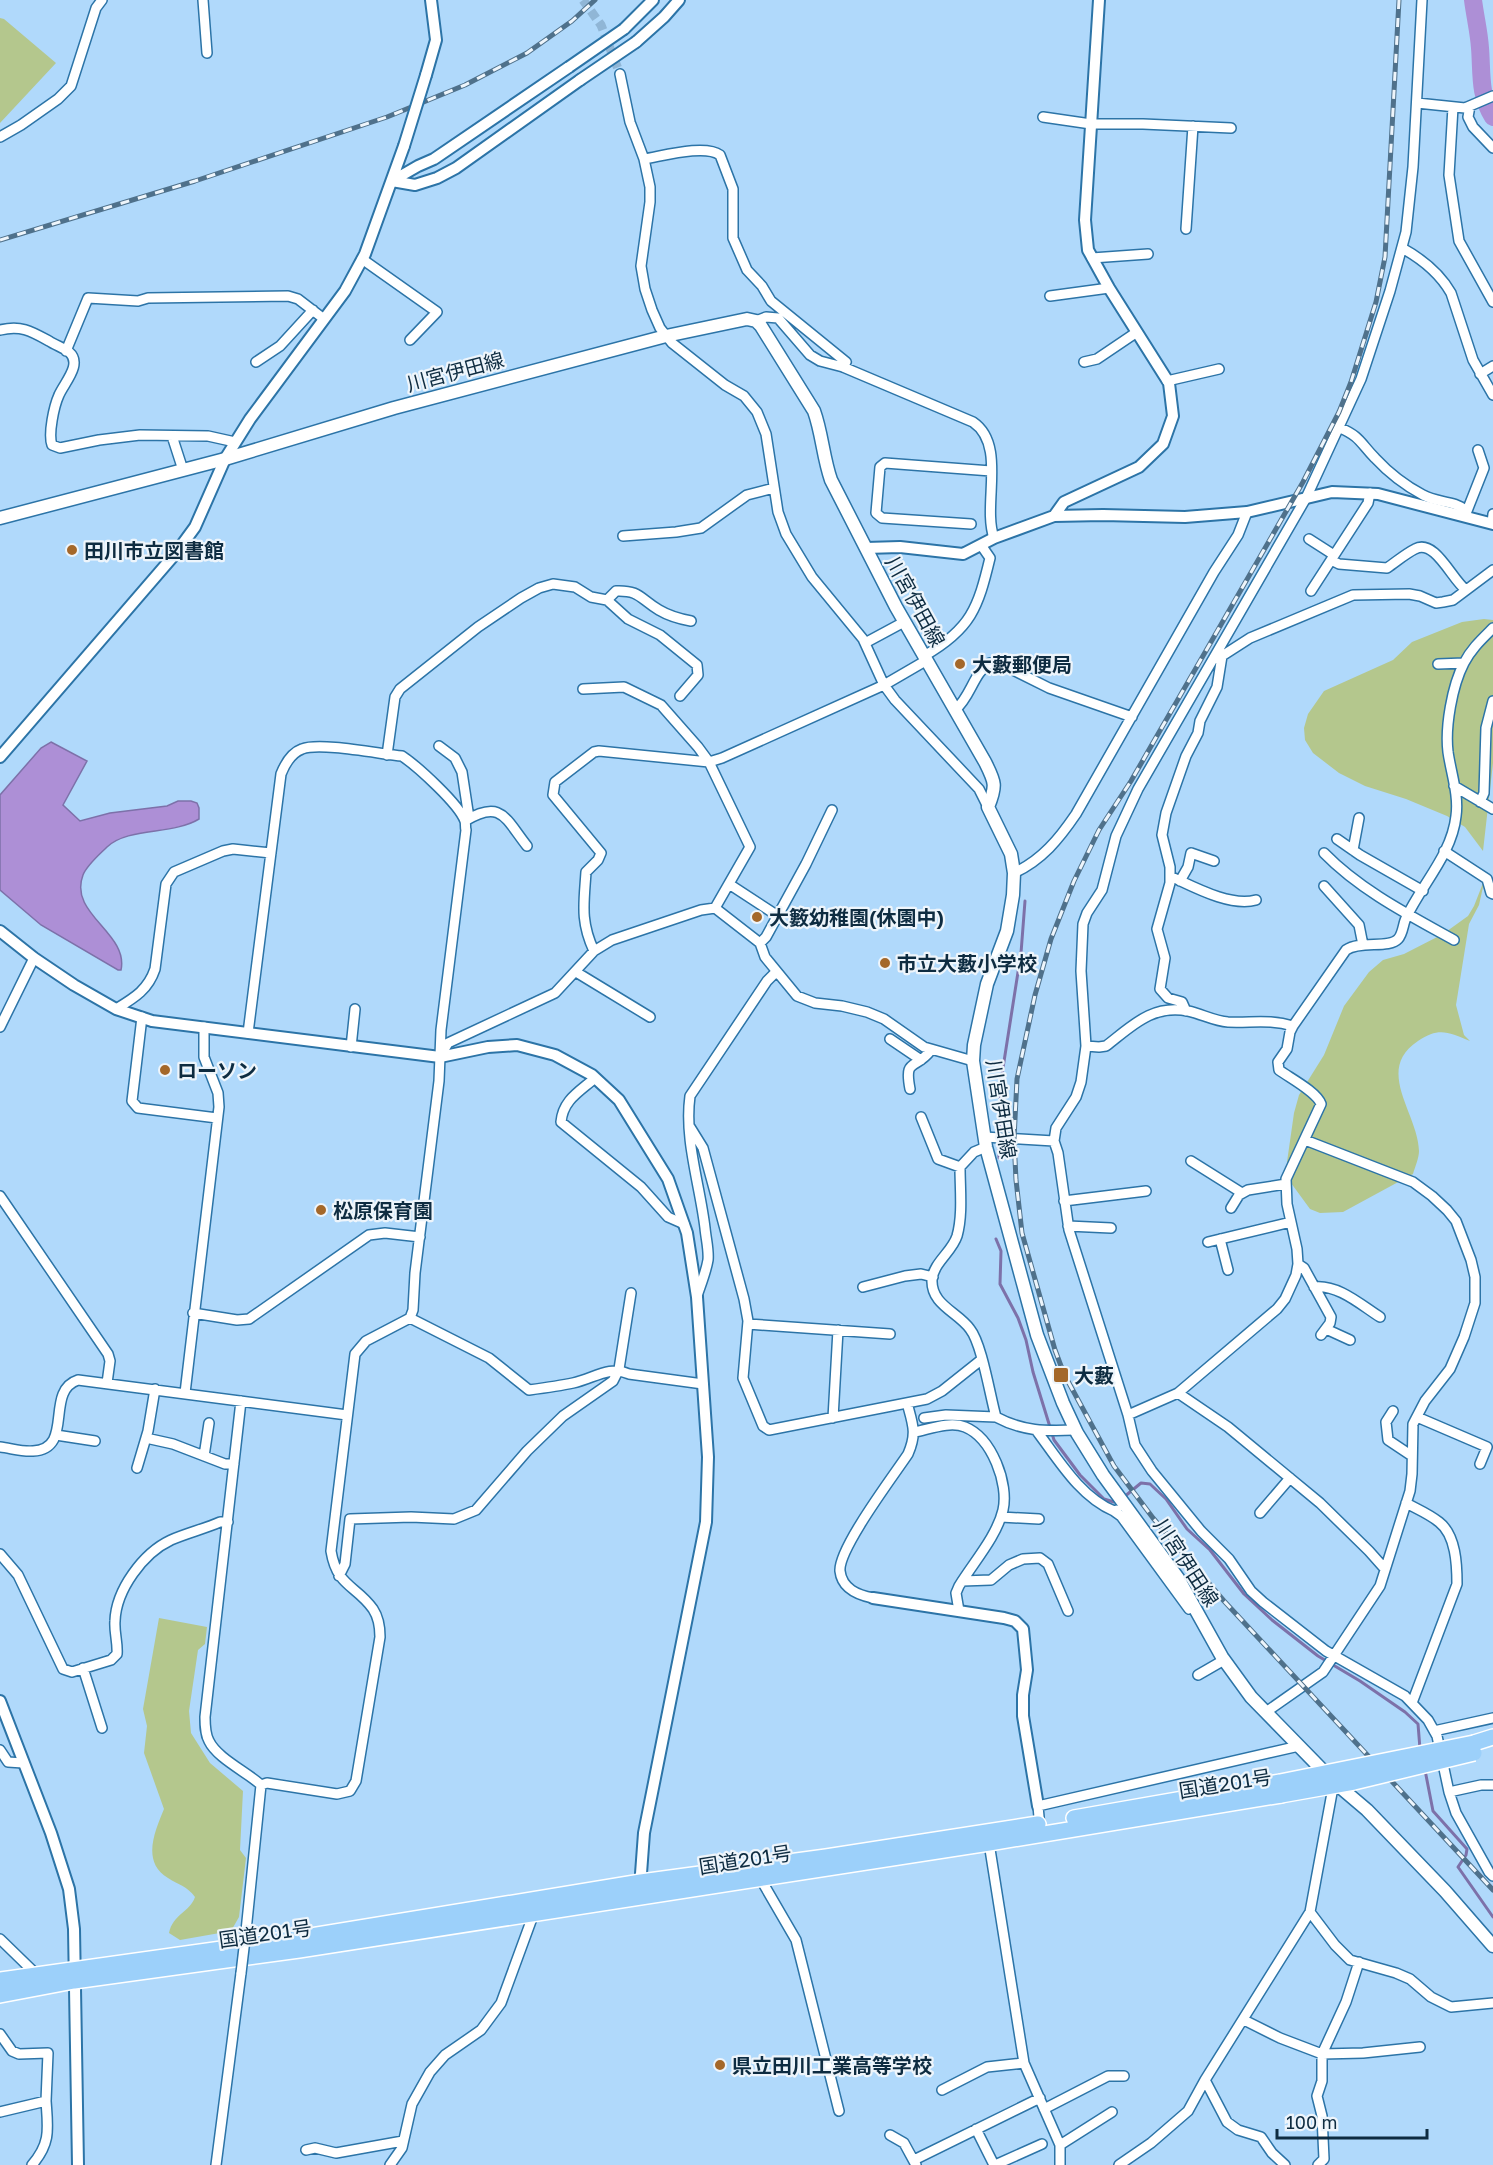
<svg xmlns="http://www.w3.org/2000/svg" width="1493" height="2165" font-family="'Golos Text','Noto Sans JP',sans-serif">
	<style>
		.green { fill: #b4c78d }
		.water { fill: #ad8fd6; stroke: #7d71a9; stroke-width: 1.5 }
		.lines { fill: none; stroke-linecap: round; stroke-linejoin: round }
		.stream { stroke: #7d71a9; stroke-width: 3 }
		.river { stroke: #ad8fd6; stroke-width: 18 }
		.minor-tunnel { stroke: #90b6d6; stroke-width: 9; stroke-dasharray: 9 4.5; stroke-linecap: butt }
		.minor-casing { stroke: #2c74a7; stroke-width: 12 }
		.tertiary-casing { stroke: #2c74a7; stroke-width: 14 }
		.secondary-casing { stroke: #2c74a7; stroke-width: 15 }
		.trunk-casing { stroke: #fff; stroke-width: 18 }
		.minor { stroke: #fff; stroke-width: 9 }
		.tertiary { stroke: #fff; stroke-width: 10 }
		.secondary { stroke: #fff; stroke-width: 12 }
		.trunk { stroke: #9cd0fa; stroke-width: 15 }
		.rail-casing { stroke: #4f718b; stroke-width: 5 }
		.rail { stroke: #eef5fb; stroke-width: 3; stroke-dasharray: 9; stroke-linecap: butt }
		.minor-bridge-casing { stroke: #2c74a7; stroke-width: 12; stroke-linecap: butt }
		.tertiary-bridge-casing { stroke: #2c74a7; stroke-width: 14; stroke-linecap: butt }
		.trunk-bridge-casing { stroke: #fff; stroke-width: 18; stroke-linecap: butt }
		.minor-bridge { stroke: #fff; stroke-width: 9 }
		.tertiary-bridge { stroke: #fff; stroke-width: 10 }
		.trunk-bridge { stroke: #9cd0fa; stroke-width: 15 }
		.poi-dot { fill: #a4682a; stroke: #eef5fb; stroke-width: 2 }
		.labels { text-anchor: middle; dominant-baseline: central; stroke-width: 4.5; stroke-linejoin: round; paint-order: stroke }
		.street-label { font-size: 20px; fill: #0e2c41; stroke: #eef5fb }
		.poi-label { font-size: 20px; font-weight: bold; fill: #0e2c41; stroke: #eef5fb; text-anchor: start }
	</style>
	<rect width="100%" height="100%" fill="#b0d9fb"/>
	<!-- green -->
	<path class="green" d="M0,18L4,19L56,63L0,123Z
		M1484,619L1493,620V763L1483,851L1465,827L1447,816L1406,799L1365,786L1339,773L1313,753L1305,740L1304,728L1308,714L1324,691L1393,660L1412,642L1462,622Z
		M1485,878L1479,905L1469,924L1456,1005L1464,1035L1470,1041C1448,1032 1439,1027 1418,1041C1374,1070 1418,1113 1419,1151C1419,1158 1415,1167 1413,1174L1343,1212L1320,1213L1310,1209L1291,1183L1287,1162L1294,1113L1299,1095L1324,1055L1344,1006L1369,972L1383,960L1404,954L1443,934L1468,916L1474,906Z
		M159,1618L207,1627L205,1644L198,1650L189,1711L191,1733L210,1763L243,1791L240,1850L246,1858L239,1917L231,1931L180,1940L169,1933C173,1914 190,1912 195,1897C187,1886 179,1885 168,1878C141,1862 155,1831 164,1809L144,1753L147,1726L143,1709Z"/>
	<!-- water -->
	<path class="water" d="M51,742L87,761L63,805L80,821L110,813L167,806L178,801H191L197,803L199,808V819C173,835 128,827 107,847C99,855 87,865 83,875C68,914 129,933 121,970H118L41,925L0,890V795L41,748Z"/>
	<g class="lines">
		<!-- stream -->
		<path class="stream" d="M999,1158L1000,1087L1021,953L1025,901
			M996,1239L1001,1251L1000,1284L1018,1318L1026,1340L1033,1372L1054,1440L1080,1475L1104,1499L1114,1502L1118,1500
			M1124,1497L1141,1483L1150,1484L1166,1499L1187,1529L1210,1550L1244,1594L1272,1620L1318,1656L1360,1681L1405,1712L1418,1724L1420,1749
			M1425,1770L1433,1811L1467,1849L1466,1855L1458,1867L1493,1917"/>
		<!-- river -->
		<path class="river" d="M1473,0C1475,16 1479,32 1480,48C1482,72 1479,95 1493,117"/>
		<!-- minor-tunnel -->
		<path class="minor-tunnel" d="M583,0L601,25L620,74"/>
		<!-- minor casing -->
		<g class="minor-casing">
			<path id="minor" d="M203,0L207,53
				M1422,0L1413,167L1406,232L1390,291L1361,379L1306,498L1138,789L1116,836L1102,890L1087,913L1083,924L1081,971L1086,1046L1081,1082L1076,1097L1056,1128L1054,1141L1058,1153L1069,1230L1128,1415L1135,1445L1152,1471L1201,1531L1229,1559L1251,1591L1263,1602L1326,1651L1405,1696L1428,1720L1437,1736L1449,1792L1456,1813L1489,1872L1493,1876
				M620,74L630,122L644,159L650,187V202L641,266L645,289L652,310L660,328L672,343L725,385L744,396L757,412L766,434L778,512L786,534L812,577L863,639L884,685L895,700L979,789L988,807
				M1417,103L1465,108L1493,96
				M1470,106L1468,117L1473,127L1493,148
				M1453,107L1449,175L1459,241L1493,302
				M1043,117L1091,124H1143L1231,128
				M0,137L21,125L58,99L71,86L96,8L102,0
				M644,159C663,156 705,144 720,155L733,189V238L747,270L762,286L771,301L846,362L843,367
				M1186,229L1193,126
				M1402,248C1422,259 1439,272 1451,293L1473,360L1493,395
				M1092,258L1148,254
				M362,259L437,312L410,340
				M1050,296L1109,288
				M756,321L766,317L778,318L810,355L820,361L843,367L973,422C1007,445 982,505 994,538
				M0,330C21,325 31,331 49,341C55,345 64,348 69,352C83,364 64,383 59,395C54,406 48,434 52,445L60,448L99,440L140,435L208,436L235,442
				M66,351L88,298L138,301L148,298L288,296L298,299L324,319
				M256,362L280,346L313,310
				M1084,362L1097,359L1137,332
				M1480,374L1493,366
				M1167,381L1219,369
				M1340,428C1360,436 1361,444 1375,458C1388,472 1406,486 1423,495C1437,503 1454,500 1467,511
				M172,436L183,470
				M1465,516L1484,468L1478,450
				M1492,523L1493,514
				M971,524L882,518L876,513L880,467L885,463L991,471
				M623,536L676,532L701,528L747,495L774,488
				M1309,539L1334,555
				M1331,560L1339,564L1387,568C1396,562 1405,554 1415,549C1435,538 1452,580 1466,590
				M1311,591L1368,503L1370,493
				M607,600L616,591C640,590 640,599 659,610C669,616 680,619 691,621
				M865,643L904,622
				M1218,653L1222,656L1250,638L1353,595L1409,594L1420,596L1436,603L1443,602L1453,600L1493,570
				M924,656C971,629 978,608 990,558L981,545
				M1438,664L1464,663
				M583,689L624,687L661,705L698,747L709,762L750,847L715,908
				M955,710C971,697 973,673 990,663L1007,667L1049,688L1132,717
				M439,746L455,758L462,772L469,818
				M387,755L395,697L400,689L478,627L521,598L539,588L553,584L575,587L591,597L607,600L628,619L660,635L697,665L698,675L680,696
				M1454,786L1493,809
				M1480,802L1484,793L1486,728L1493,701
				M465,821C501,799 505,818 527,846
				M1337,839L1360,855L1423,891
				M1353,850L1359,818
				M1444,851L1487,879L1491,893L1493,894
				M1324,853C1360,890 1409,915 1454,940
				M1014,873C1042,860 1059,839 1076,814L1214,572L1238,535L1247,512
				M1170,876C1194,887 1230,907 1256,900
				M1180,881L1188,867L1191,853L1214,861
				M729,884L778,916
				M1324,886L1359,925L1363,945
				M715,908L760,943L765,957L797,996L815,1003L842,1006L867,1012L884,1019L924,1047L973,1061
				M760,943L766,937L806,864L832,810
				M594,951C580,921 584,903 586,872L598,860L601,853L553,795L555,782L594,752L599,751L709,762L722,758L884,685L927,660
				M576,972L650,1017
				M116,1009C134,998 148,990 155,969L166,884L174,872L223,851L233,849L271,853
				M1186,1011L1182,1002L1168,998L1160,989L1165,958L1157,929L1170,883V867L1162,835L1166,813L1186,756L1198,733L1200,721L1217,687L1222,656
				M142,1017L132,1101L138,1108L217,1118
				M0,1027L34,958
				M248,1033L281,774C285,764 291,753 302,749C320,742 380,754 402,756C417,766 459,804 465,821C466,824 465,827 466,830L441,1030L439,1081L415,1273L413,1310L410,1318L366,1341L355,1354L331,1551C337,1587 356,1585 373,1609C379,1618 380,1627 380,1637L356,1781L350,1791L337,1794L267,1783L261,1785
				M890,1039L921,1060
				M1086,1046L1099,1047L1106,1046C1132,1026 1152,1004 1188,1011C1202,1014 1214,1021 1228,1022C1252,1023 1270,1019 1293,1026
				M351,1047L355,1009
				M441,1055L448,1043L555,993L594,951L612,940L701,910L715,908
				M595,1078C579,1092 563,1100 561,1122L641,1187L668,1217L684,1224
				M910,1089C904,1057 915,1071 931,1050
				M921,1117L938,1159L960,1167
				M690,1127L703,1148L744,1299L748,1321L743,1378L763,1426L769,1430L927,1399L942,1391L981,1360
				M984,1137L1054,1141
				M986,1147L974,1152L960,1167C960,1189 963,1215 957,1236C952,1252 933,1263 932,1280C931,1305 958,1312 970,1329C982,1344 990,1396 996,1417C1024,1432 1046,1431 1076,1430
				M1191,1161L1242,1193
				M0,1196L108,1354L110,1361L107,1383
				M1064,1201L1146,1191
				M1231,1208L1239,1195L1248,1190L1286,1184
				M1068,1226L1111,1228
				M1220,1239L1228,1270
				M1208,1242L1291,1222
				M1298,1264L1304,1268L1331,1317L1330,1323L1321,1335
				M863,1287L905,1276L921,1274L933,1277
				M1314,1287C1338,1284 1361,1305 1380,1317
				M697,1296C701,1284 706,1272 708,1260C709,1250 706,1239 705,1228C700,1185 684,1139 690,1096L767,981L776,972
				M193,1313L237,1320L249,1319L369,1235L385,1233L420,1237
				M410,1318L489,1358L529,1390C544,1388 559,1386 573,1383C593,1379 609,1365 629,1374L703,1384
				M748,1324L890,1334
				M1326,1329L1350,1340
				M185,1393L219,1107L218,1093L204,1057V1027
				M1178,1393L1228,1427L1320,1503L1369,1551L1385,1569
				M241,1401L205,1717C205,1725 205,1734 209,1741C217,1758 247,1772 261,1785L246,1931
				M1393,1411L1386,1422L1388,1440L1412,1456
				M1128,1415L1178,1393L1277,1309L1285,1299L1296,1275L1298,1264L1297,1249L1287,1204L1286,1179L1321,1104C1317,1092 1290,1078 1279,1070L1278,1062L1287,1049L1290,1032L1293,1026L1346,950C1360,940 1389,949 1398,939C1403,934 1403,924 1406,918C1422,884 1452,854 1456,816C1459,795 1451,773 1448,752C1445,727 1452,686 1464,663C1471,649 1482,639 1493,628
				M1417,1417L1487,1447L1480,1464
				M833,1418L838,1330
				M924,1418L946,1415L996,1417
				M1036,1430C1058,1459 1080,1497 1114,1511L1117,1510
				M915,1432C930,1429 950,1421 965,1427C992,1438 1009,1484 1003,1510C997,1536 973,1563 959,1586L956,1593L959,1611
				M56,1435L95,1441
				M146,1438L173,1444L225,1464H234
				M0,1447C10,1448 22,1452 33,1451C75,1449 44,1391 78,1380L347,1415
				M204,1456L209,1423
				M137,1468L148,1431L155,1389
				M1406,1503C1417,1509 1429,1514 1439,1522C1456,1535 1457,1565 1457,1584L1412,1703
				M1114,1511L1121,1516L1189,1609L1194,1606
				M1260,1513L1290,1478
				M1001,1517L1039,1519
				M0,1554L18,1575L63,1669L72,1672L111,1660L117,1654C118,1643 114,1632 115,1621C116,1590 143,1553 171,1540C187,1533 204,1529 220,1522H228
				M339,1576L345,1564L350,1519L411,1517L454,1519L476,1510L527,1451L563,1416L613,1381L619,1369L631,1293
				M962,1581L991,1580L1009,1565L1023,1559L1040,1558L1048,1564L1068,1611
				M873,1598C858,1595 842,1589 840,1571C838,1549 894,1475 908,1454C917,1433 913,1425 907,1403
				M83,1668L102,1728
				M1198,1675L1224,1660
				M1266,1712L1323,1672L1380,1586L1410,1491L1412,1474L1413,1424L1425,1401L1450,1369L1464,1337L1475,1303V1277L1471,1260L1456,1221L1447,1210L1432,1196L1413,1182L1305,1140
				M1434,1731L1493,1718
				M0,1750L8,1762L23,1763
				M1449,1792L1481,1785H1493
				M1040,1828L1038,1806L1299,1746
				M989,1843L1024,2063L1060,2145V2165
				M760,1878L796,1940L839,2111
				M1310,1912L1335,1945L1350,1960L1396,1973L1410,1979L1431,1997L1451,2007L1493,2003
				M0,1939L36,1974
				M1244,2020L1280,2038L1322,2054L1363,2053L1420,2047
				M0,2034L12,2051L19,2054L48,2053L46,2101
				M1205,2080L1227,2122L1238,2130L1261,2137L1272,2153L1285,2165
				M942,2090L987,2067L1024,2063
				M1044,2109L1108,2076H1124
				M0,2112L46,2101C48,2129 51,2143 32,2165
				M976,2129L994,2165
				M890,2135L904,2143L916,2165
				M1060,2145L1112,2112
				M306,2150L315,2148L336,2153L403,2141
				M914,2160L1040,2098
				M216,2165L241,1973
				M390,2165L402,2148L412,2104L430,2072L445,2055L481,2030L501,2003L534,1913
				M995,2165L1042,2144
				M1119,2165L1151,2143L1188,2111L1205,2080L1310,1912L1334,1782
				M1318,2165L1324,2159L1322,2116L1317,2096L1322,2081V2054L1346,2002L1359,1962"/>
		</g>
		<!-- tertiary casing -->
		<g class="tertiary-casing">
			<path id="tertiary" d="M624,29L653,0
				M636,42L664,17L679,0
				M426,75L436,40L431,0
				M392,181L415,185L437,178L456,168L580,80
				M392,181L418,166L434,159L569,67
				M1054,516L1064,502L1139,467L1163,444L1173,416L1169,383L1109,288L1088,250L1085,220L1099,0
				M866,548L900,547L963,554L994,538L1054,516L1103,515L1185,517L1247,512L1332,492L1378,494L1493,524
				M0,757L176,553L195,527L225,459L250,419L345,291L365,254L404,146
				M0,931L34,958L74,985L116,1009L152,1021L440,1057L488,1047L517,1045L555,1055L592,1075L619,1100L668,1179L687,1233L697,1297L708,1457L706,1522L644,1833L640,1887
				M873,1598L1004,1618L1015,1621L1023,1629L1027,1670L1023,1695V1716L1038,1806
				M0,1701L51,1833L69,1889L74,1929L78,2165"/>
		</g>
		<!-- secondary casing -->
		<g class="secondary-casing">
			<path id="secondary" d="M0,518L225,459L394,408L666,336L747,319L756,321L761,326L814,411C822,433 823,457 831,480L896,607L985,762C995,782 997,785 988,807L1011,854L1014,873L1013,895L1007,931L987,984L974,1045L973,1061L986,1147L1037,1335L1063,1403L1077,1433L1103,1475L1178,1578L1222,1657L1251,1697L1334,1782L1367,1810L1445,1891L1493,1946"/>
		</g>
		<!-- trunk casing -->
		<g class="trunk-casing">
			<path id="trunk" d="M1474,1743L1493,1737
				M1074,1818L1280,1782
				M0,1980L299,1938L641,1882L826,1857L1038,1824
				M0,1995L74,1981L299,1950L989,1843L1281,1795"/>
		</g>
		<!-- minor -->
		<use href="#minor" class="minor"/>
		<!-- tertiary -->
		<use href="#tertiary" class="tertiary"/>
		<!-- secondary -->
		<use href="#secondary" class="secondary"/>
		<!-- trunk -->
		<use href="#trunk" class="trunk"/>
		<!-- rail casing -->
		<g class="rail-casing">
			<path id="rail" d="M1399,0L1385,257L1376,302L1351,382L1339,412L1303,482L1131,781L1099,830L1074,881L1051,939L1035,995L1017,1079L1014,1139L1016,1180L1022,1233L1055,1350L1064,1374L1114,1466L1153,1518L1224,1601L1493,1890
				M0,240L195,181L387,117L465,85L527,53L572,21L595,0"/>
		</g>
		<!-- rail -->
		<use href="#rail" class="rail"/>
		<!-- minor-bridge casing -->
		<g class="minor-bridge-casing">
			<path id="minor-bridge" d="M241,1973L246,1931"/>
		</g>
		<!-- tertiary-bridge casing -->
		<g class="tertiary-bridge-casing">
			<path id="tertiary-bridge" d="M569,67L624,29
				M580,80L636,42
				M404,146L426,75"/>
		</g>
		<!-- trunk-bridge casing -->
		<g class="trunk-bridge-casing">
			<path id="trunk-bridge" d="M1280,1782L1474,1743
				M1281,1795L1354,1782L1474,1753"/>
		</g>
		<!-- minor-bridge -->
		<use href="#minor-bridge" class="minor-bridge"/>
		<!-- tertiary-bridge -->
		<use href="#tertiary-bridge" class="tertiary-bridge"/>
		<!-- trunk-bridge -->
		<use href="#trunk-bridge" class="trunk-bridge"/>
	</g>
	<!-- markers -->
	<g class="poi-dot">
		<circle cx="72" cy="550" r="6"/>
		<circle cx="960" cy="664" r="6"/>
		<circle cx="757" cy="917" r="6"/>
		<circle cx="885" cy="963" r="6"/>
		<circle cx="165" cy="1070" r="6"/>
		<circle cx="321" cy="1210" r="6"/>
		<rect x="1053" y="1367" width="16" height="16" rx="3"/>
		<circle cx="720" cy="2065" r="6"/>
	</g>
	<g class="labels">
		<!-- street labels -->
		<g class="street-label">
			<text transform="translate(455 371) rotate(-15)">川宮伊田線</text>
			<text transform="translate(916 601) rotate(61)">川宮伊田線</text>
			<text transform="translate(1002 1109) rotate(81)">川宮伊田線</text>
			<text transform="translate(1187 1562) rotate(57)">川宮伊田線</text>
			<text transform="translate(1225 1783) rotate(-9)">国道201号</text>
			<text transform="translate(745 1859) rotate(-9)">国道201号</text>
			<text transform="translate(265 1933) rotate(-8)">国道201号</text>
		</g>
		<!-- poi labels -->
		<g class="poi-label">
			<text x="84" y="550">田川市立図書館</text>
			<text x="972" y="664">大藪郵便局</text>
			<text x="769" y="917">大籔幼稚園(休園中)</text>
			<text x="897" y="963">市立大藪小学校</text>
			<text x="177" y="1070">ローソン</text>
			<text x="333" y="1210">松原保育園</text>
			<text x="1074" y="1375">大藪</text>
			<text x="732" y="2065">県立田川工業高等学校</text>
		</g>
	</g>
	<!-- scale -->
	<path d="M1277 2129v9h150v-9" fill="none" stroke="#0e2c41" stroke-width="3"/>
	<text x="1286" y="2129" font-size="18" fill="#0e2c41" stroke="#eef5fb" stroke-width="4.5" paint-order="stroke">100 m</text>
</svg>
